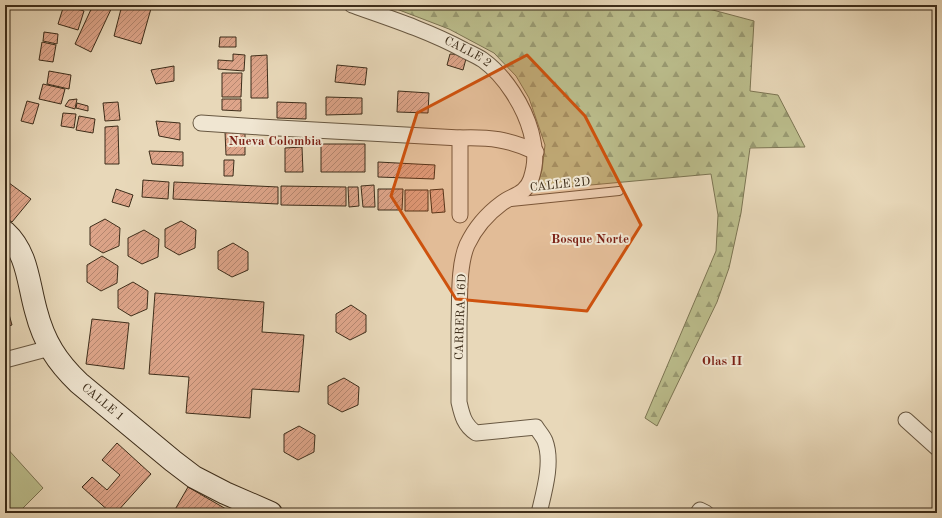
<svg xmlns="http://www.w3.org/2000/svg" width="942" height="518" font-family="'Old Standard TT',serif">
	<style>
		.forest { fill: url(#forest-firs); stroke: #7c7553 }
		.pitch { fill: #bbbd8c; stroke: #7c7553 }
		.building { fill: url(#building-hatch); stroke: #3d2d1a }
		.lines { fill: none; stroke-linecap: round; stroke-linejoin: round }
		.lane-casing { stroke: #685842; stroke-width: 10 }
		.street-casing { stroke: #685842; stroke-width: 17 }
		.secondary-casing { stroke: #3d2d1a; stroke-width: 24 }
		.lane { stroke: #f0e6d2; stroke-width: 8 }
		.street { stroke: #f0e6d2; stroke-width: 15 }
		.secondary { stroke: #f0e6d2; stroke-width: 22 }
		.marked { fill: #ce520e; fill-opacity: 0.2; stroke: #ce520e; stroke-width: 3; stroke-linejoin: round }
		.labels { text-anchor: middle; dominant-baseline: central; stroke-width: 4; stroke-linejoin: round; paint-order: stroke }
		.street-label { font-size: 12px; fill: #3d2d1a; stroke: #f0e6d2 }
		.neighbourhood-label { font-size: 13px; font-weight: bold; fill: #7a1f14; stroke: #f0e6d2 }
	</style>
	<defs>
		<pattern id="forest-firs" width="22" height="20" patternUnits="userSpaceOnUse"><rect width="22" height="20" fill="#bbbd8c"/><path d="M5 1l3.5 6h-7zM16 11l3.5 6h-7z" fill="#999a72"/></pattern>
		<pattern id="building-hatch" width="6" height="6" patternUnits="userSpaceOnUse"><rect width="6" height="6" fill="#dea58a"/><path d="M-1 1l2-2M0 6l6-6M5 7l2-2" fill="none" stroke="#b58770"/></pattern>
	</defs>
	<rect width="100%" height="100%" fill="#e8d8b9"/>
	<filter id="stains"><feTurbulence type="fractalNoise" baseFrequency=".005" numOctaves="4"/><feColorMatrix values="0 0 0 0 .2 0 0 0 0 .09 0 0 0 0 .02 0 0 0 .5 -.17"/></filter>
	<radialGradient id="worn" r=".72"><stop offset=".6" stop-color="#630" stop-opacity="0"/><stop offset="1" stop-color="#630" stop-opacity=".3"/></radialGradient>
	<!-- forest -->
	<path class="forest" d="M386,5H694L754,21L750,91L778,95L805,147L750,148L741,213L729,268L717,302L657,426L645,418L716,251L718,215L711,174L536,190L542,170L545,145L529,98L516,76L494,53L449,29Z"/>
	<!-- pitch -->
	<path class="pitch" d="M5,446L43,488L18,513H5Z"/>
	<!-- building -->
	<path class="building" d="M64,5L84,11L78,30L58,24Z
		M73,5H87L86,8Z
		M93,5H113L91,52L75,44Z
		M122,5H152L141,44L114,36Z
		M44,32L58,34L57,44L43,41Z
		M220,37H236V47H219Z
		M42,42L56,45L53,62L39,60Z
		M233,54L245,55L244,71L218,69V60L233,61Z
		M450,54L467,55L463,70L447,65Z
		M267,55L268,98H251V56Z
		M337,65L367,68L365,85L335,82Z
		M174,66V81L156,84L151,70Z
		M49,71L71,75L69,89L47,84Z
		M222,73H242L241,97H222Z
		M43,84L65,89L61,104L39,99Z
		M398,91L429,93L428,113L397,112Z
		M326,97L362,98V114L326,115Z
		M77,99L75,109L65,106L69,100Z
		M222,99H241V111L222,110Z
		M27,101L39,104L33,124L21,121Z
		M118,102L120,120L105,121L103,103Z
		M277,102L306,103V119L277,118Z
		M77,103L88,106V111L76,108Z
		M63,113L76,114L74,128L61,126Z
		M79,116L95,119L93,133L76,130Z
		M156,121L180,123V140L159,136Z
		M118,126L119,164H105V127Z
		M225,132H245V155H226Z
		M321,144H365V172H321Z
		M302,147L303,172H285V148Z
		M149,151L183,152V166L152,164Z
		M224,160H234L233,176H224Z
		M378,162L435,165L434,179L378,177Z
		M5,180L31,199L12,222L5,217Z
		M143,180L169,182L168,199L142,197Z
		M174,182L278,187V204L173,199Z
		M374,185L375,207H363L361,186Z
		M281,186L346,187V206L281,205Z
		M348,187H358L359,206L349,207Z
		M116,189L133,195L129,207L112,202Z
		M378,189H403L402,210H378Z
		M443,189L445,212L432,213L430,190Z
		M405,190H428V211H405Z
		M105,219L120,228L119,246L103,253L90,245V227Z
		M181,221L196,230L195,248L179,255L165,247V229Z
		M144,230L159,239L158,257L142,264L128,256V238Z
		M233,243L248,252V270L232,277L218,269V251Z
		M102,256L118,266L117,283L101,291L87,282V265Z
		M133,282L148,291L147,309L131,316L118,308V290Z
		M155,293L264,302L262,332L304,335L299,392L252,389L250,418L186,413L189,377L149,374Z
		M5,300L12,325L5,327Z
		M351,305L366,315V332L350,340L336,332V314Z
		M92,319L129,323L124,369L86,364Z
		M344,378L359,387L358,405L342,412L328,404V386Z
		M299,426L315,435L314,452L298,460L284,452V434Z
		M117,443L151,474L116,513H111L82,487L92,477L107,490L120,475L102,460Z
		M188,487L226,509L223,513H173Z"/>
	<g class="lines">
		<!-- lane casing -->
		<g class="lane-casing">
			<path id="lane" d="M511,202L619,191"/>
		</g>
		<!-- street casing -->
		<g class="street-casing">
			<g id="street">
				<path id="s1" d="M352,5C389,18 429,31 464,50C470,53 477,56 483,60C505,76 524,106 531,132C535,149 537,161 531,179C526,194 513,195 502,203C487,214 475,228 467,245C458,266 460,300 459,323C459,349 459,376 459,402C462,415 464,425 476,433L536,427C539,432 543,436 545,441C553,462 544,492 539,513"/>
				<path d="M201,123L260,127L460,138C489,137 509,139 536,152"/>
				<path d="M460,138V215"/>
				<path d="M5,360L50,348"/>
				<path d="M906,420L937,448"/>
				<path d="M698,513L700,510L706,513"/>
			</g>
		</g>
		<!-- secondary casing -->
		<g class="secondary-casing">
			<g id="secondary">
				<path id="s2" d="M5,232C28,253 28,283 36,311C44,342 57,362 79,383L173,461L194,477L225,493L271,513"/>
			</g>
		</g>
		<!-- lane -->
		<use href="#lane" class="lane"/>
		<!-- street -->
		<use href="#street" class="street"/>
		<!-- secondary -->
		<use href="#secondary" class="secondary"/>
	</g>
	<!-- marked area -->
	<path class="marked" d="M527,55L585,116L641,225L587,311L456,299L391,196L417,113Z"/>
	<g class="labels">
		<!-- street labels -->
		<g class="street-label">
			<text stroke="none"><textPath href="#s1" startOffset="125">CALLE 2</textPath></text>
			<text transform="translate(560 185) rotate(-6)">CALLE 2D</text>
			<text transform="translate(461 317) rotate(-88)">CARRERA 16D</text>
			<text stroke="none"><textPath href="#s2" startOffset="202">CALLE 1</textPath></text>
		</g>
		<!-- neighbourhood labels -->
		<g class="neighbourhood-label">
			<text x="275" y="141">Nueva Colombia</text>
			<text x="590" y="239">Bosque Norte</text>
			<text x="722" y="361">Olas II</text>
		</g>
	</g>
	<!-- margin -->
	<rect width="942" height="518" fill="none" stroke="#e8d8b9" stroke-width="20"/>
	<rect x="6" y="6" width="930" height="506" fill="none" stroke="#3d2d1a" stroke-width="2"/>
	<rect x="10" y="10" width="922" height="498" fill="none" stroke="#3d2d1a"/>
	<rect width="100%" height="100%" filter="url(#stains)"/>
	<rect width="100%" height="100%" fill="url(#worn)"/>
</svg>
